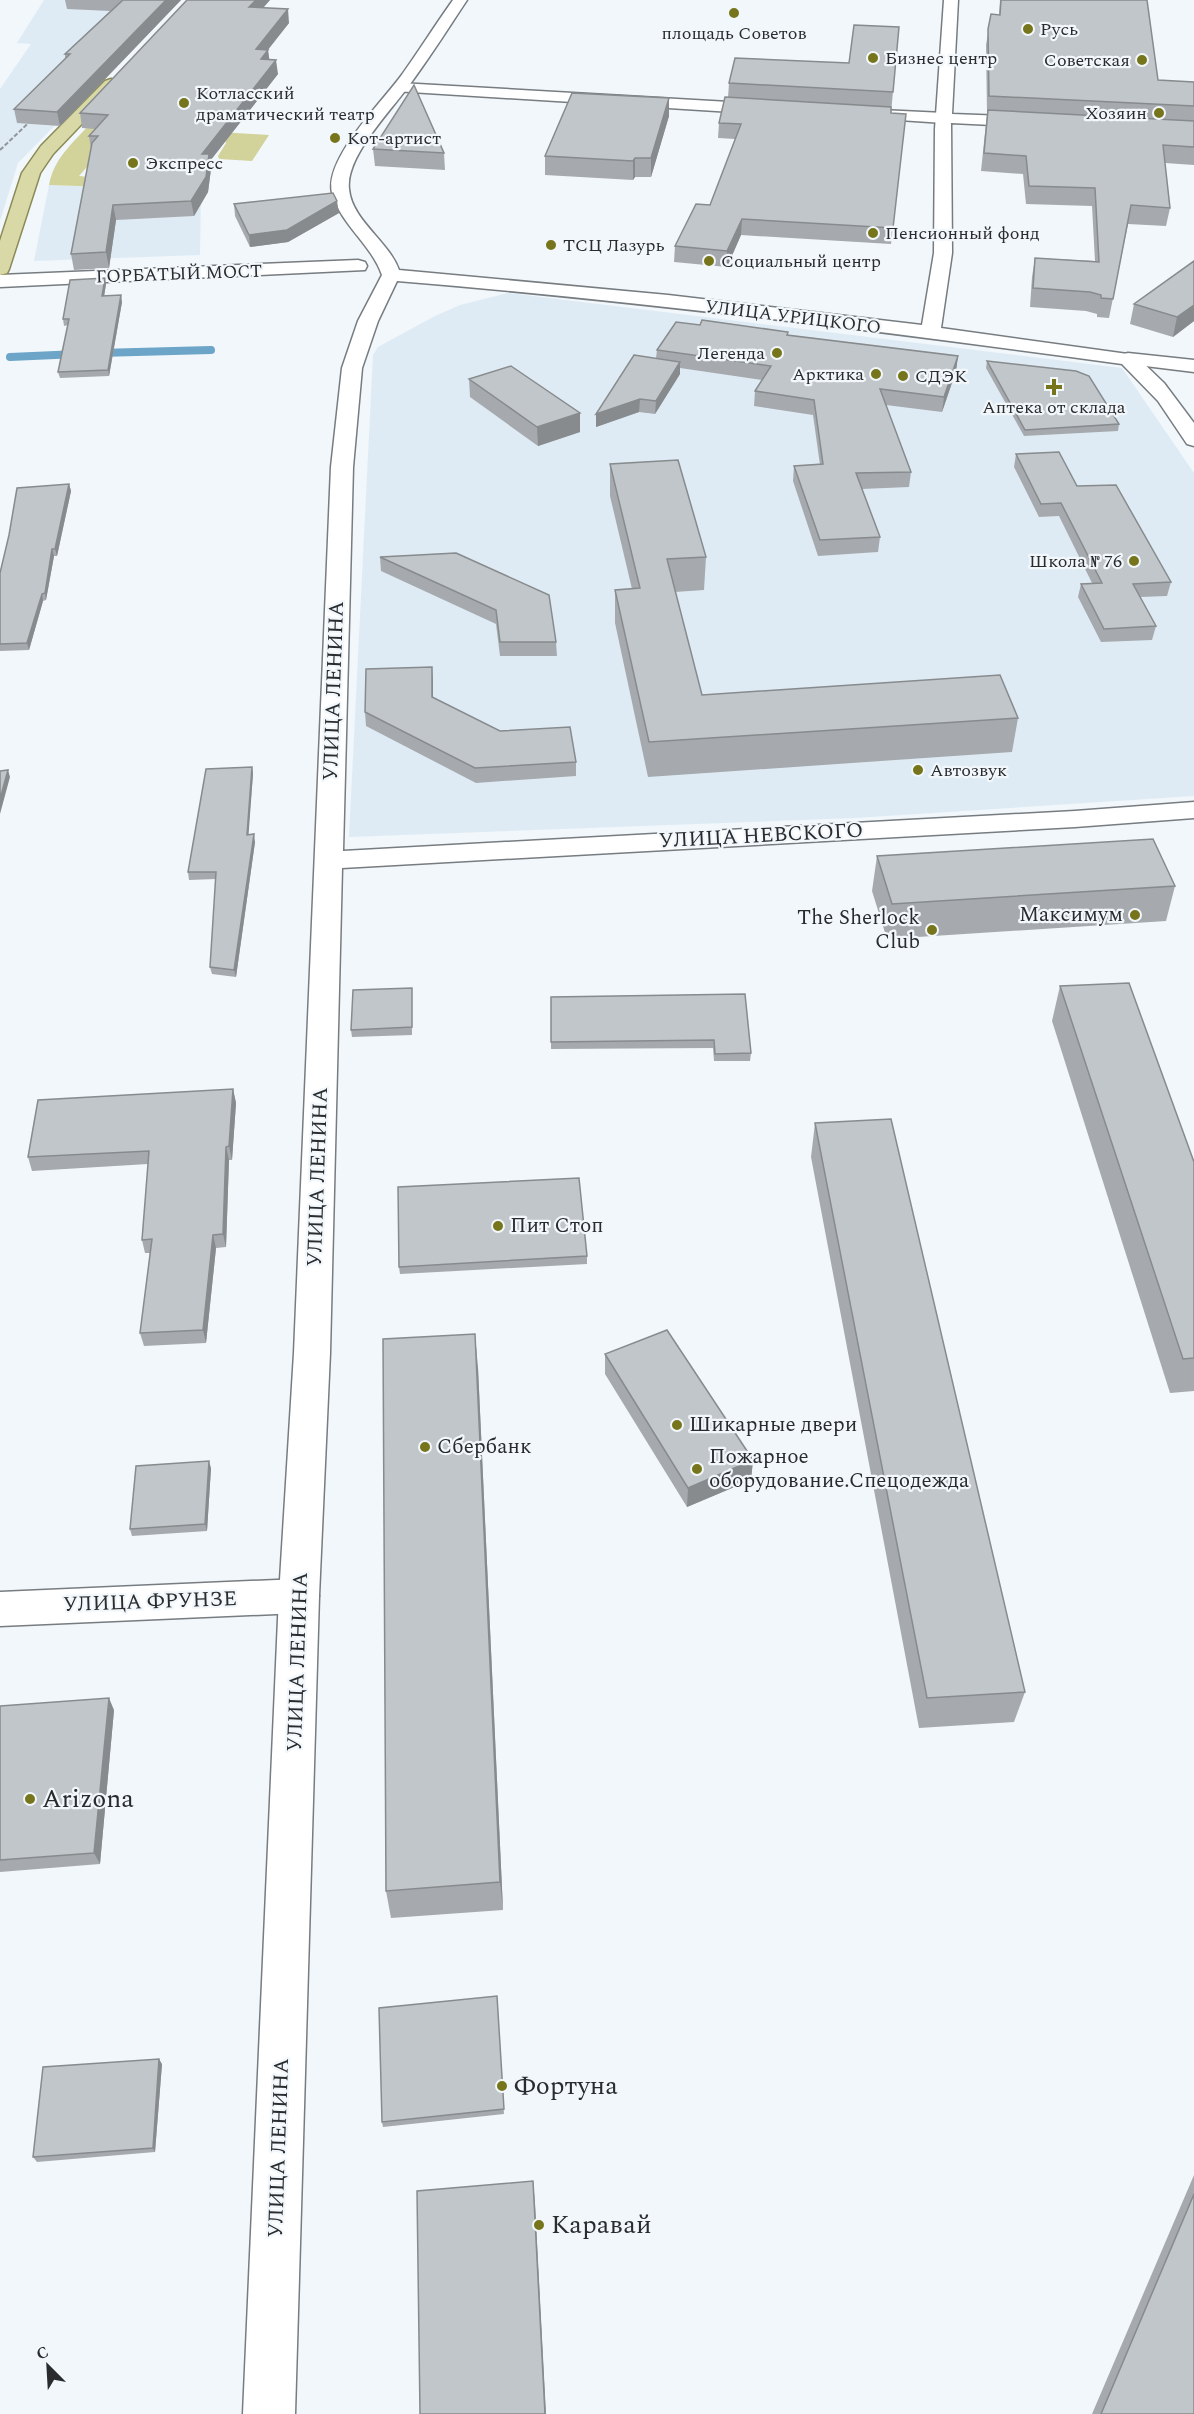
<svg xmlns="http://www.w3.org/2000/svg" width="1194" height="2414" font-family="Spectral,serif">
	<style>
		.built { fill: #deebf4 }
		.green { fill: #d2d39a }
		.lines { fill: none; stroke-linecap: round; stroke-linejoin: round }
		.stream { stroke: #6ca5c8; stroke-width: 8 }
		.street-casing { stroke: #777c80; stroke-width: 3 }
		.secondary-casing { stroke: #777c80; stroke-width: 3 }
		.primary-casing { stroke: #8b8b57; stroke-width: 3 }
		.street { fill: #fff; fill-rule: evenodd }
		.secondary { fill: #fff; fill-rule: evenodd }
		.primary { fill: #d9d9a7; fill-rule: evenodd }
		.rail { stroke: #929699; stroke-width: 2; stroke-dasharray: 4.5 2; stroke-linecap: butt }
		.wall { fill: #a6aaae }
		.shaded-wall { fill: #878b8d }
		.building { fill: #c1c6ca; stroke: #878b8d; stroke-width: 1.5 }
		.poi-dot { fill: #77751b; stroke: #f1f7fb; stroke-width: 2 }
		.labels { text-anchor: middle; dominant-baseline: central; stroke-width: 4.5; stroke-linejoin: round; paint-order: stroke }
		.far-poi-label { font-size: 18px; fill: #292b2d; stroke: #f1f7fb; text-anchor: start }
		.far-street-label { font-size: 18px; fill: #292b2d; stroke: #f1f7fb }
		.street-label { font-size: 21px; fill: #292b2d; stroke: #f1f7fb }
		.poi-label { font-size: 21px; fill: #292b2d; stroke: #f1f7fb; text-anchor: start }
		.near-poi-label { font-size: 26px; fill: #292b2d; stroke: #f1f7fb; text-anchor: start }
	</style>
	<rect width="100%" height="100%" fill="#f1f7fb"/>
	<!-- built -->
	<path class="built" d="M44,0H178L18,163L0,221V89L31,44L17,43Z
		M49,185L201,191L200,255L34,261Z
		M508,293L1122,368L1194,473V796L855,818L349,837L373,355L378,347L435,316L460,305Z"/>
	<!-- green -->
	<path class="green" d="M90,124L269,135L252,161L219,159L218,156L226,143L225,141L101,151L79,176L139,181L134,188L49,185C54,158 72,144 90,124Z"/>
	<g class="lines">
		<!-- stream -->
		<path class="stream" d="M99,353L211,350
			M10,357L78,354"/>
		<!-- street casing -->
		<g class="street-casing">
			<path id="street" d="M400,83L766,104L774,109L766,114L394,91L392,88Z
				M860,109L944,113L952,118L944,123L854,117L852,114L854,111Z
				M358,260L365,262L367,266L365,270L0,287V275Z
				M1128,353L1194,360V372L1121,363L1118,359L1121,355Z
				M299,1579L313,1584L319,1596L313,1608L299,1613L0,1626V1592Z"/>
		</g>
		<!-- secondary casing -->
		<g class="secondary-casing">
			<path id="secondary" d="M453,0H467C449,27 432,54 413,80C395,107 345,155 349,189C352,221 388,240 399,270L668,295L922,325L934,253L935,129L944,0H958L952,114L1032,117L1040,122L1032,127L951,123L952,253L941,328L1135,355L1164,383L1194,423V446L1187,444L1158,401L1122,364C881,331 640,301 397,281L378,321L362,368L353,467L343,851L1075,811L1194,802V818L1075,827L342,868L330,1353L319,1596L295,2414H243L279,1596L294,1353L331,467L342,368L358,321L382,275C371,244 341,225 332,193C324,159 382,102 401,76C419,51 435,25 453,0Z"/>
		</g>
		<!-- primary casing -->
		<g class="primary-casing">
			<path id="primary" d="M111,79L117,81L119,84L117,87L53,154L40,173L9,269L7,273L0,275V241L22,173L41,146L105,81Z"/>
		</g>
		<!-- street -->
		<use href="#street" class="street"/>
		<!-- secondary -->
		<use href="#secondary" class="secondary"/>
		<!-- primary -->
		<use href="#primary" class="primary"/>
		<!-- rail -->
		<path class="rail" d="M0,150L39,113"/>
	</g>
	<!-- wall -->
	<path class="wall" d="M65,0H181L60,126L17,123L14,109L65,59V54L110,11L67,9Z
		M187,0H270L263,8L289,23L268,50L269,60L278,74L210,161L211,169L208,192L194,216L116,220L109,268L74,270L71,254L91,149L89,136L95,129L82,128L80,113Z
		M1000,0H1147L1158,80L1194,82V165L1165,163L1170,208L1166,226L1128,224L1109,318L1097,317V314L1086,311L1030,307L1032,277L1035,258L1095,261L1092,206L1026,204L1023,174L981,171L987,113L986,45L991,14L999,15Z
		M899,27L891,113L906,114L891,244L741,235L727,267L674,262L675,246L710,205L735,139L718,138L719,123L728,98L729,83L849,63Z
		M669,116L651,177H635L633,180L545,175V156Z
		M373,149L444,153L445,170L375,166Z
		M234,204L339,213L288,242L250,247L235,216Z
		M1194,261V321L1173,337L1130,324L1134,304Z
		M106,284L104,296L122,302L109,376L60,378L58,372L68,325L64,326L63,319Z
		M700,325L788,332V335L958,356L956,371L942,412L886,405L911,472L909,487L862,489L880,537L878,552L818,556L793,481L794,466L820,465L813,415L754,406L755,391L762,380L680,368V374L655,414L639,412L596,427L656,358L657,350Z
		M987,361L1119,424L1118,431L1024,436L986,368Z
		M469,379L580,432L538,446L470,397Z
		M1016,454L1077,486L1171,582L1167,596L1140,597L1156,626L1152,640L1101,642L1078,597L1081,584L1092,583L1059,516L1039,517L1014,467Z
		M610,464L706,557L704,590L675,592L702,695L1018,718L1012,752L648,777L615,623V590L632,589L610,496Z
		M69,484L71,491L57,556H54L46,600L43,601L29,650L0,651V573Z
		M456,553L556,642L557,656H500L496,624L381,571L380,557Z
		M433,681V697L500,731L576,762V776L476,783L366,726L365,712Z
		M252,767L253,774L248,834L255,842L236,977L212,974L210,967L216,879L189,880L188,872Z
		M877,856L1175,886L1166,921L887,939L872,891Z
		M1060,986L1194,1162V1391L1170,1393L1052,1021Z
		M412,988V1035L352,1037L351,1030Z
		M745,994L751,1053L750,1061H714L713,1048L551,1049V997Z
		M233,1089L236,1103L232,1160H229L226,1247L216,1248L206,1343L144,1346L140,1333L150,1253H145L142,1240L148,1164L32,1171L28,1157Z
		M815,1123L1025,1692L1014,1722L919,1728L811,1157Z
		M587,1256V1264L400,1274L399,1267Z
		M605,1354L753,1460L751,1480L687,1507L605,1374Z
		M478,1368L503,1910L391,1918L386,1891Z
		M211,1468L207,1531L132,1536L130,1529Z
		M0,1706L114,1710L100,1864L0,1872Z
		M497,1996L504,2114L383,2127L382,2122Z
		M162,2064L155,2152L37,2162L33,2157Z
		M1194,2175V2414H1092Z"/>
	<!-- shaded-wall -->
	<path class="shaded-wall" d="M166,0H181L60,126L57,112Z
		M256,0H270L251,21L249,7Z
		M288,9L289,23L257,63L256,49Z
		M268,50L270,64L261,59Z
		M276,60L278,74L210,161L211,169L208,192L194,216L191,201L202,154Z
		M669,98V116L651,177V158Z
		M635,158V177L633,180V161Z
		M337,201L339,213L288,242L250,247L249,235Z
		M113,205L116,220L109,268L106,252Z
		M742,219L741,235L727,267V251Z
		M105,278L106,284L103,303L102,296Z
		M121,295L122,302L109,376L108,370Z
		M1194,305V321L1173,337L1177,317Z
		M958,356L956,371L942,412L944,397Z
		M680,362V374L655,414L656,401Z
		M640,399L639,412L596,427V414Z
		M580,413V432L538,446L537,427Z
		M69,484L71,491L57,556L55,549Z
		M52,549L54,556L46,600L45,593Z
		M42,594L43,601L29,650L27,643Z
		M432,667L433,681V711L432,697Z
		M252,767L253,774L248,842L247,835Z
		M8,770L10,777L0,814V799Z
		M254,834L255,842L236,977L234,970Z
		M233,1089L236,1103L232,1160L229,1146Z
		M226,1147L229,1160L226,1247L223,1234Z
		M213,1235L216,1248L206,1343L203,1330Z
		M475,1334L478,1368L503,1910L500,1882Z
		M753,1460L751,1480L687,1507L688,1488Z
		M209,1461L211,1468L207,1531L205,1524Z
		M109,1698L114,1710L100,1864L94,1853Z
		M159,2059L162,2064L155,2152L153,2148Z
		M533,2181L535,2203L546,2414H545Z"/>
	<!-- building -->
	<path class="building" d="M123,0H166L57,112L14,109L70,54H65Z
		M187,0H256L249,7L288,9L256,49L268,50L261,59L276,60L202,154H209L206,177L191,201L113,205L106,252L71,254L92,143L98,136H89L108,115L80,113Z
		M1001,0H1147L1158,80L1194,82V106L989,96L988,29L991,14L1000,15Z
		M854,25L899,27L893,92L729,83L735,58L849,63Z
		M414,85L444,153L373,149Z
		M572,93L669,98L651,158H635L633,161L545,156Z
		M725,97L891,107V113L906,114L893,228L742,219L727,251L675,246L696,204L710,205L741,124L719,123Z
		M988,110L1194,121V147L1163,145L1170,208L1131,205L1113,299L1101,298V295L1090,292L1033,288L1035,258L1099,262L1095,188L1029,186L1026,156L984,153Z
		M333,193L337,201L287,230L249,235L234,204Z
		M1194,261V305L1177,317L1134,304Z
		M105,278L102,296L121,295L108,370L58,372L69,319H63L70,280Z
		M702,320L788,332L787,335L958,356L944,397L880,389L911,472L856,473L880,537L820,540L794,466L823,464L814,400L755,391L771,366L657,350L676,322L700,325Z
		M634,355L680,362L656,401L640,399L596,414Z
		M987,361L1076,371L1089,376L1119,424L1025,430Z
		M511,366L580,413L537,427L469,379Z
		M1059,452L1077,486L1116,485L1171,582L1133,584L1156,626L1104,629L1081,584L1102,583L1061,503L1041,504L1016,454Z
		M678,460L706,557L667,559L702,695L1000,675L1018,718L649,742L615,590L640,588L610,464Z
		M69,484L55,549H52L45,593L42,594L27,643L0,644V573L9,535L17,488Z
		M456,553L549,595L556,642H500L496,610L380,557Z
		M432,667V697L500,731L570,727L576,762L475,768L365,712L366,669Z
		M252,767L247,835L254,834L234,970L210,967L216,872H188L206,769Z
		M8,770L0,799V771Z
		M1153,839L1175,886L892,904L877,856Z
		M1129,983L1194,1162V1358L1183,1359L1060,986Z
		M412,988V1027L351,1030L353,990Z
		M745,994L751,1053L715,1054L714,1040L551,1042V997Z
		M233,1089L229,1146L226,1147L223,1234L213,1235L203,1330L140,1333L152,1239L142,1240L149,1151L28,1157L38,1100Z
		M891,1119L1025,1692L927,1698L815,1123Z
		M579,1178L587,1256L399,1267L398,1187Z
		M667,1330L753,1460L688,1488L605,1354Z
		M475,1334L500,1882L386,1891L383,1339Z
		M209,1461L205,1524L130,1529L136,1466Z
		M109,1698L94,1853L0,1860V1706Z
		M497,1996L504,2109L382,2122L379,2008Z
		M159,2059L153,2148L33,2157L43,2067Z
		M533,2181L545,2414H420L417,2191Z
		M1194,2194V2414H1101Z"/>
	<!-- markers -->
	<g class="poi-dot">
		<circle cx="734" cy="13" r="6"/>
		<circle cx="1028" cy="29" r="6"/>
		<circle cx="873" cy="58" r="6"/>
		<circle cx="1142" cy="60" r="6"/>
		<circle cx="184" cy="103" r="6"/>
		<circle cx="1159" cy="113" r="6"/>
		<circle cx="335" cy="138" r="6"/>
		<circle cx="133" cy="163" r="6"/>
		<circle cx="873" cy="233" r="6"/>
		<circle cx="551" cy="245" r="6"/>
		<circle cx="709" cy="261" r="6"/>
		<circle cx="777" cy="353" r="6"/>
		<circle cx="876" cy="374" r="6"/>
		<circle cx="903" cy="376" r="6"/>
		<path d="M1051 378h6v6h6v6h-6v6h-6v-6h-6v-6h6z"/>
		<circle cx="1134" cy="561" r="6"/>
		<circle cx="918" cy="770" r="6"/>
		<circle cx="1135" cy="915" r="6"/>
		<circle cx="932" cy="930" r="6"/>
		<circle cx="498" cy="1226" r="6"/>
		<circle cx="677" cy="1425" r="6"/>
		<circle cx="425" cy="1447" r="6"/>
		<circle cx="697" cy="1469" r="6"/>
		<circle cx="30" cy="1799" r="6"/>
		<circle cx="502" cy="2086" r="6"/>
		<circle cx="539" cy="2225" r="6"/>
	</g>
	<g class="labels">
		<!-- far-poi labels -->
		<g class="far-poi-label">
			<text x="1040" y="29">Русь</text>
			<text x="734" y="33" text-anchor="middle">площадь Советов</text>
			<text x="885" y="58">Бизнес центр</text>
			<text x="1130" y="60" text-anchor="end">Советская</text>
			<text x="196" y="93">Котласский<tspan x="196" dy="21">драматический театр</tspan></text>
			<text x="1147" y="113" text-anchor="end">Хозяин</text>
			<text x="347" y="138">Кот-артист</text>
			<text x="145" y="163">Экспресс</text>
			<text x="885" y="233">Пенсионный фонд</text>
			<text x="563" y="245">ТСЦ Лазурь</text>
			<text x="721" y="261">Социальный центр</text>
			<text x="765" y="353" text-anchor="end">Легенда</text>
			<text x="864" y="374" text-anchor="end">Арктика</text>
			<text x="915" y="376">СДЭК</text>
			<text x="1054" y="407" text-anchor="middle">Аптека от склада</text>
			<text x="1122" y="561" text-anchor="end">Школа № 76</text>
			<text x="930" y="770">Автозвук</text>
		</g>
		<!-- far-street labels -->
		<g class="far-street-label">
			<text transform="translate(179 274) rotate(-2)">ГОРБАТЫЙ МОСТ</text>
			<text transform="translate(793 317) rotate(7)">УЛИЦА УРИЦКОГО</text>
		</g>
		<!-- street labels -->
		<g class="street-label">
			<text transform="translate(334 691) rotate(-88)">УЛИЦА ЛЕНИНА</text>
			<text transform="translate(761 836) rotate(-3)">УЛИЦА НЕВСКОГО</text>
			<text transform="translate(318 1177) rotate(-88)">УЛИЦА ЛЕНИНА</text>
			<text transform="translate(150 1602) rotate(-2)">УЛИЦА ФРУНЗЕ</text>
			<text transform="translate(298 1662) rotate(-88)">УЛИЦА ЛЕНИНА</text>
			<text transform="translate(279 2148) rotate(-88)">УЛИЦА ЛЕНИНА</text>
		</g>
		<!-- poi labels -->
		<g class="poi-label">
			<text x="1123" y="915" text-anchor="end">Максимум</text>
			<text x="920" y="918" text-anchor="end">The Sherlock<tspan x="920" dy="24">Club</tspan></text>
			<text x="510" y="1226">Пит Стоп</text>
			<text x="689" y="1425">Шикарные двери</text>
			<text x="437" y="1447">Сбербанк</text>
			<text x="709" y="1457">Пожарное<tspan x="709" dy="24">оборудование.Спецодежда</tspan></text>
		</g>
		<!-- near-poi labels -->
		<g class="near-poi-label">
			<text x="42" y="1799">Arizona</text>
			<text x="514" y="2086">Фортуна</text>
			<text x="551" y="2225">Каравай</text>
		</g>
	</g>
	<!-- north arrow -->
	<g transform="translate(48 2366) rotate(336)" stroke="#f1f7fb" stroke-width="4.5" paint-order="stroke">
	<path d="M0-4.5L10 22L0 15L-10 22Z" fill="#292b2d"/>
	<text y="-9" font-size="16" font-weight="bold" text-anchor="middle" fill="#292b2d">С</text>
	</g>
</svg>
